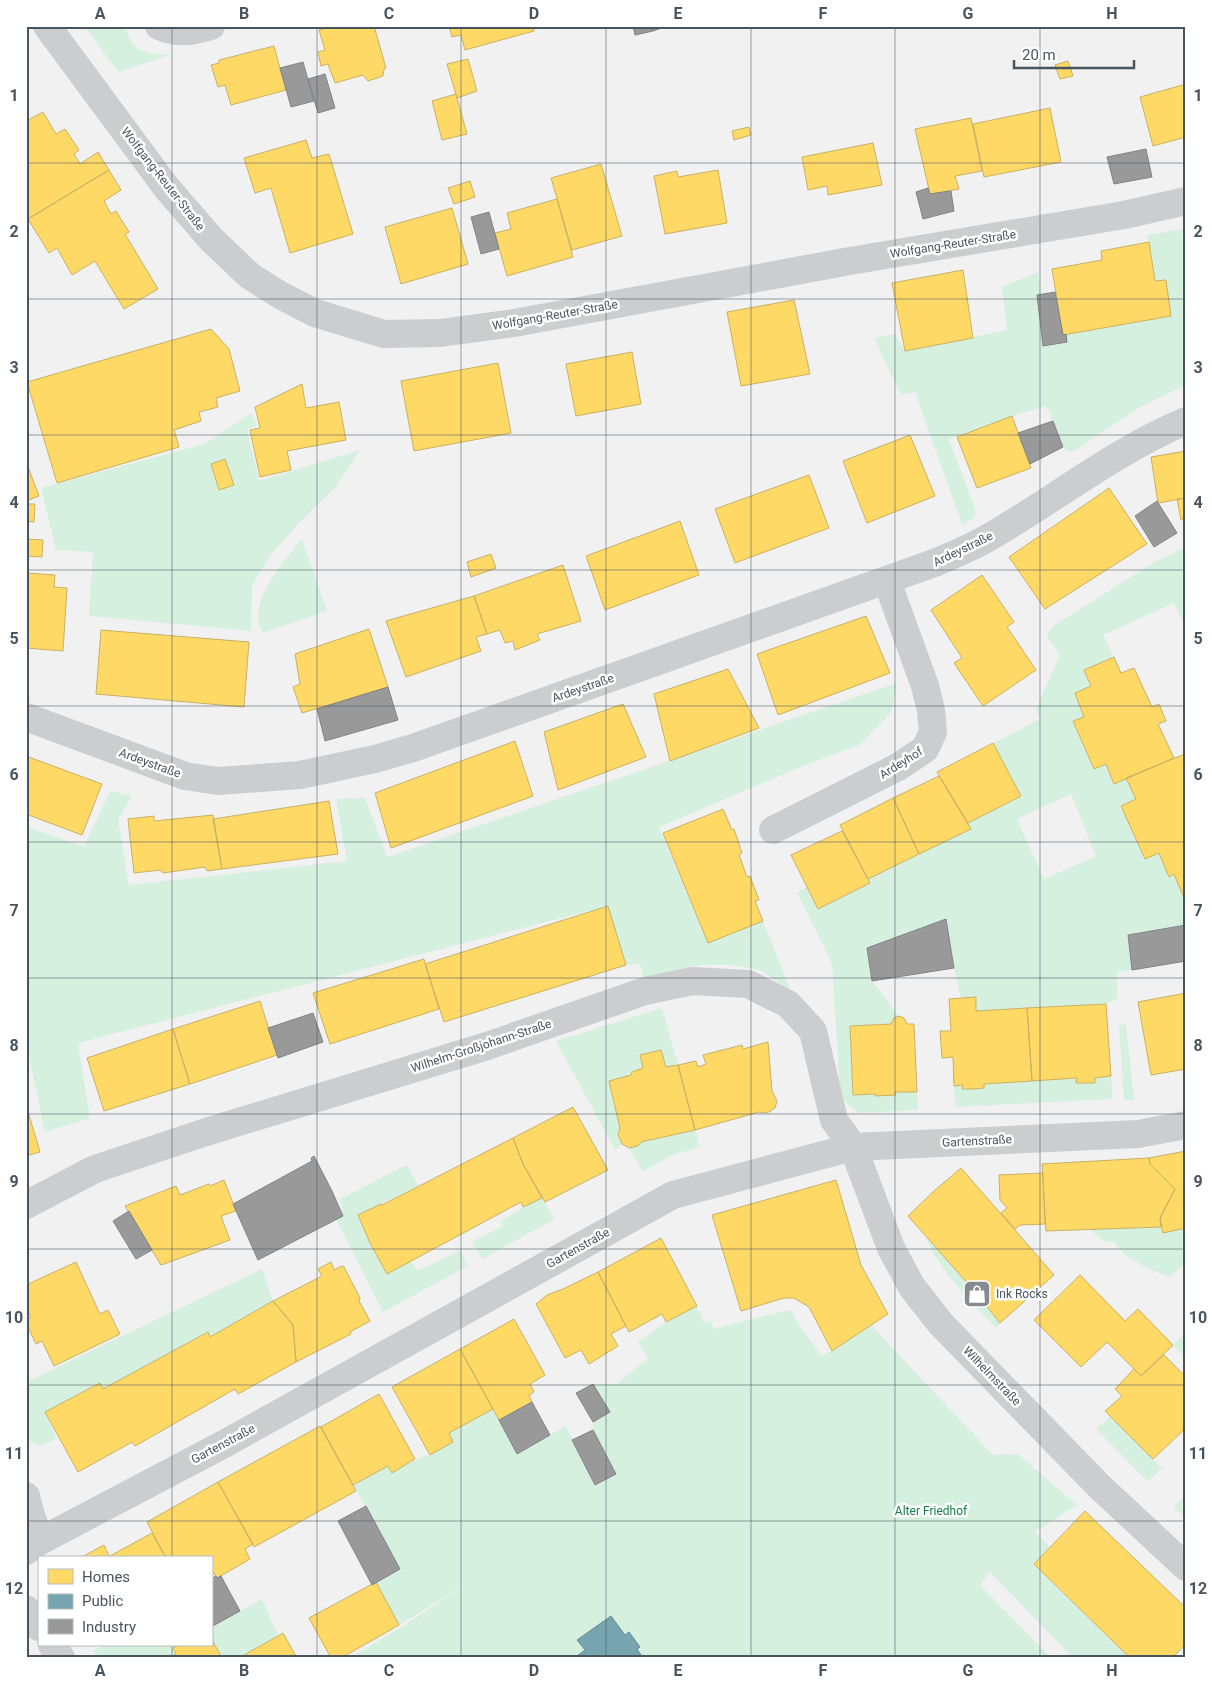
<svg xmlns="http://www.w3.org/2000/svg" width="1212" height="1684" font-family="Roboto,sans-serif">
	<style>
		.green { fill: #d6f0df; fill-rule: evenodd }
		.homes { fill: #ffd966; stroke: #c8b164 }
		.public { fill: #76a5af; stroke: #688d97 }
		.industry { fill: #999; stroke: #818487 }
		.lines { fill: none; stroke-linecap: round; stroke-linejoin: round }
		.street { stroke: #cbcdcf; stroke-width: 28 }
		.grid { fill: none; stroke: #48545e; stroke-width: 1; stroke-opacity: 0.55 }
		.labels { text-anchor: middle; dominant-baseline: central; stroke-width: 5; stroke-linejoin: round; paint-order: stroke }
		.street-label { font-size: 12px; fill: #48545e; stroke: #fff }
		.poi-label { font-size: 12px; fill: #48545e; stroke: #fff; text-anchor: start }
		.park-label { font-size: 12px; fill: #18814a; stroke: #fff }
		.neatline { fill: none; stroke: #48545e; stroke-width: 2 }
		.grid-label { font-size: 16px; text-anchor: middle; font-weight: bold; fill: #48545e }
	</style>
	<rect width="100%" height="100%" fill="#f2f1f1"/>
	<!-- green -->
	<path class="green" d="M84,26H125C128,32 130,41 134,45C143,55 162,55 174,54L118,72Z
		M1182,229L1186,252V385L1140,407L1072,452L1067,451L1063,447L1047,406L1012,416L949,439L975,509L976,515L972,519L962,525L915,392L901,395L874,338L895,334L905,351L1007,330L1002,287L1038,272L1041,294L1037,295L1044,346L1067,342L1066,334L1171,316L1166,280L1155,281L1147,235Z
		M252,413L257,426L247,429L259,481L360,450L335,488L299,523L270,556L252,585L251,631L89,616L93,552L56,550L41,488L197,446L207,442Z
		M302,539L327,611L262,633C261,628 258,623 258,618C257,592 286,558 302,539Z
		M1186,547V627L1174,603L1103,635L1114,657L1084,670L1091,686L1075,693L1084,717L1073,721L1093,768L1106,764L1115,784L1126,778L1136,799L1121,806L1144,859L1159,853L1170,876L1174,874L1184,898H1186V925L1128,935L1132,970L1117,972V999L1106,1004L976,1011L975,997L961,998L954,968L945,919L872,981L899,1016L894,1018L891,1024L850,1027L853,1094H875L876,1096L895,1095V1092H917L918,1110L858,1113L844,1101L840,1092L832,964L797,892L807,887L818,909L869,884L868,879L971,829L968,823L1021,796L993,743L1040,719L1036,709L1060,655L1046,635L1053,626L1156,561ZM1071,794L1096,856L1044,879L1017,819Z
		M897,683L891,712L861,744L806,765L659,827L708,943L763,921L791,991L760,970L732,965H700L644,978L640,964L626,965L608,906L78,1043L90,1118L45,1132L26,1042V827L84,846L110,791L132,796L118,820L129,885L347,861L336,799L365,798L387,857Z
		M662,1008L678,1065L666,1067L661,1050L640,1055L643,1068L632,1072L631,1075L609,1081L620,1128L618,1134L622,1144L615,1150L556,1041Z
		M1126,1024L1134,1099L1124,1100L1119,1025Z
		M1111,1076L1113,1099L956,1107L954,1086L963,1085L962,1089L984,1088V1084L996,1083L1077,1078V1083H1095V1078Z
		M695,1130L700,1147L672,1155L643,1172L629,1148L638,1146L641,1142Z
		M407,1165L418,1186L358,1215L370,1243L387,1273L410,1261L418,1271L460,1250L468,1266L383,1312L336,1219L343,1216L340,1199Z
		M542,1198L555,1219L482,1259L472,1242L503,1226L500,1222L523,1207Z
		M1161,1227L1163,1232L1186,1228V1263L1169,1277C1155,1272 1120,1257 1115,1242H1106L1090,1230Z
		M924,1235L977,1294L1000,1323L996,1328C968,1300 941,1272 924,1235Z
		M262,1269L273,1301L210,1337L207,1332L103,1389L100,1383L45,1412L57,1439L39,1446C32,1443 28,1439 26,1432V1382Z
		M697,1306L704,1323L711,1321L714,1329L759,1317L791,1310L798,1323L822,1356L872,1326L993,1455L1018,1454L1077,1505L1035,1532L1050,1547L1034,1565L1130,1658H1073L990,1572L980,1585L1051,1658H350L403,1626L474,1579L399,1625L376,1582L400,1569L353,1485L388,1466L392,1472C412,1461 433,1454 453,1442L449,1433L493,1409L517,1453L566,1426L595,1485L616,1474L593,1430V1422L610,1412L593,1384H617L648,1358L638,1342L666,1322Z
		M1186,1332V1358L1173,1345Z
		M1110,1416L1162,1468L1148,1482L1096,1429Z
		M1185,1495L1186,1497V1519L1174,1507Z
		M262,1599L278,1636L239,1658H222L211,1639V1627Z
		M103,1645H178L173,1648L176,1654L169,1658H98L93,1651Z"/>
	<!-- homes -->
	<path class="homes" d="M332,26H374L386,68L384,69L383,76L368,81L363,75L335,83L328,64L321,66L318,52L325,50L319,30Z
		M449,26H533L534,31L465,50L461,35L452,37Z
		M274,46L286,90L231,105L225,85L218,87L211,65L219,63V60Z
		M468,59L477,91L457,98L447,64Z
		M1068,61L1073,76L1060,79L1055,65Z
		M1186,84V137L1153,146L1140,97Z
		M456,94L467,134L442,140L432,101Z
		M1050,108L1061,162L984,177L973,124Z
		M43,112L56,134L65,129L79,150L74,154L80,164L98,152L109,170L28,219L26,216V121Z
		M971,118L982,171L955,176L959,189L930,194L915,129Z
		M749,127L751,135L734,140L732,131Z
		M306,140L312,158L329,154L353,234L290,253L271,188L255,193L244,158Z
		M873,143L882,185L828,195L827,186L808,190L802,157Z
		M601,164L622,236L572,250L551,178Z
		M109,170L121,190L104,201L111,214L116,211L129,232L125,234L158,289L124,309L95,261L72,275L57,248L49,253L28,219Z
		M718,170L727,223L665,234L654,176L677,171L678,177Z
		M470,181L475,197L454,204L448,188Z
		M557,199L573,257L507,276L495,233L511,229L507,213Z
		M452,208L468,264L401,284L385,227Z
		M1149,242L1155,281L1166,280L1171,316L1063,335L1052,269L1102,260L1101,251Z
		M963,270L973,338L905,351L892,283Z
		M794,300L810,374L741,386L727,312Z
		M211,329L229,349L240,391L216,398L218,407L199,412L201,421L174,430L179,447L57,483L27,382Z
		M632,352L641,404L576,416L566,364Z
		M498,363L511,433L414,451L401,381Z
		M302,384L306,408L339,402L346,440L287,451L291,470L260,477L250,430L260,428L255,407Z
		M1012,416L1031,468L977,488L957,437Z
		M910,435L935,496L867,523L843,461Z
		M1186,451V498L1158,503L1151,457Z
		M225,459L234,485L219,490L211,464Z
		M28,467L39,496L26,501V468Z
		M809,475L829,528L735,563L715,509Z
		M1109,488L1147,544L1045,609L1009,557Z
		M1186,498V519L1181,520L1177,499Z
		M26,504H35L34,522L26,521Z
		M680,521L699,575L605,610L586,556Z
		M26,539L43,540L42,557L26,556Z
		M491,554L496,568L471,577L467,562Z
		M563,565L581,621L537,634L540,640L515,650L513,641L505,643L500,630L487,634L474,596Z
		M26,573L55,575L54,587L67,588L63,651L26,648Z
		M982,575L1014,622L1007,627L1036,670L983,706L954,663L962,658L931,610Z
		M474,596L487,634L476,637L481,651L406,677L386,621Z
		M866,616L890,673L778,715L757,654Z
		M369,629L388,687L302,713L293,687L300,684L295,654Z
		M101,630L249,642L244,707L96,694Z
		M1114,657L1121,673L1134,668L1152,707L1159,704L1166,721L1158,724L1174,758L1114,784L1106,764L1094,769L1073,721L1084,717L1075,693L1091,686L1084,670Z
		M728,669L759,728L670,761L654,694Z
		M623,704L646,757L558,790L544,732Z
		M515,741L533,796L391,848L375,793Z
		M993,743L1021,796L968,823L937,772Z
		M1185,754L1186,898H1184L1174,874L1169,877L1159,853L1145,859L1121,806L1136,799L1126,778Z
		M26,756L102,784L82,835L26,814Z
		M939,776L971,829L919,854L893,798Z
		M893,798L919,854L868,879L840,825Z
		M329,801L338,854L222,869L213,819Z
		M723,809L732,830L734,829L742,853L739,855L747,877L750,876L754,887L759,900L755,901L763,921L708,943L663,833Z
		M213,815L222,869L207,871L205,867L163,873L161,870L134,873L128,819L154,816V821Z
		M842,831L870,883L818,909L791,855Z
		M608,906L626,965L444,1022L425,964Z
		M424,959L439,1009L330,1044L313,993Z
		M1186,993V1069L1151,1075L1138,1002Z
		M976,997V1011L1027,1008L1032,1081L984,1084V1088L973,1089H962L963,1085L954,1086L953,1057L942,1058L940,1031H951L949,999Z
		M260,1001L277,1055L190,1084L173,1029Z
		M1106,1004L1111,1076L1095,1078V1083H1076L1077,1078L1032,1081L1027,1008Z
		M899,1016L904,1018L907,1024H914L917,1092H895L896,1095L875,1096V1094L853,1095L850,1026L891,1024L894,1018Z
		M173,1029L190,1084L104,1111L87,1058Z
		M768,1042L772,1091L777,1101L775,1108L767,1113L759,1112L695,1130L678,1065L696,1061L698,1067L706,1064L703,1055L742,1045L743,1049Z
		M661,1050L666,1067L678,1065L695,1130L641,1142L638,1146L629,1148L622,1144L618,1134L620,1128L609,1081L631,1075L632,1072L643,1068L640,1055Z
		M26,1105L40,1152L26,1156Z
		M573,1107L608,1170L545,1202L523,1164L513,1138Z
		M513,1138L523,1164L542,1198L523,1207L521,1202L387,1274L370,1243L358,1215L381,1204L382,1205Z
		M1186,1151V1228L1163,1233L1160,1218L1175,1189L1150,1164L1149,1158Z
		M1149,1158L1150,1164L1175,1189L1160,1218L1161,1227L1046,1231L1042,1164Z
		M961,1168L1054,1275L1000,1323L977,1294L908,1216L934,1191Z
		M1043,1173L1045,1224L1020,1225L1015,1229L1001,1213L1007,1208L1000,1200L999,1175Z
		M224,1180L236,1211L221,1216L230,1240L161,1265L125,1206L176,1186L180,1195L209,1184L210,1186Z
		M836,1180L861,1265L888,1314L832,1351L809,1307L794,1298H784L741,1311L712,1215Z
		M661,1238L697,1306L666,1322L662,1314L629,1332L598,1272Z
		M76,1262L100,1314L108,1310L120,1334L54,1366L42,1341L36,1344L26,1323V1319L31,1317L26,1307V1285Z
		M331,1262L334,1270L342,1266L344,1267L360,1298L359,1301L370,1321L350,1332L351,1334L296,1362L293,1325L273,1301L322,1276L318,1269Z
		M598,1272L626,1326L611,1334L618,1346L589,1364L581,1350L565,1358L536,1304L547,1295L563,1289Z
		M1080,1275L1125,1321L1138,1309L1173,1345L1141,1376L1107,1342L1081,1367L1034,1320Z
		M273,1301L293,1325L296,1362L238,1394L235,1389L135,1446L132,1442L78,1472L45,1412L100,1383L103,1389L208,1332L210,1337Z
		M514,1319L545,1375L530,1384L534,1392L529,1395L532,1402L499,1420L460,1349Z
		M460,1349L493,1409L449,1433L453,1442L430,1455L392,1387Z
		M1164,1355L1186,1377V1428L1153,1459L1105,1411L1122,1396L1115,1389L1134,1369L1141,1376Z
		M379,1394L415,1459L392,1473L388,1466L353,1485L321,1427Z
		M320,1426L356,1491L254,1547L218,1482Z
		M218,1482L253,1544L245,1549L250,1559L217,1578L211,1568V1558H166L147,1522Z
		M1085,1511L1186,1608V1644L1172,1658H1130L1034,1564Z
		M152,1533L166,1558H110V1556Z
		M104,1545L110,1558H80Z
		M376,1582L399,1625L341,1658H331L309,1618Z
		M283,1633L297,1658H239L278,1636Z
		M211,1638L222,1658H169L176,1654L173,1648L178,1645H211Z"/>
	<!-- public -->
	<path class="public" d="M611,1616L625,1635L629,1632L640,1647L637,1649L643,1658H574L585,1650L577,1640Z"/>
	<!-- industry -->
	<path class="industry" d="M633,26H651L653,31L635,35Z
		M651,26H667L653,31Z
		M303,62L314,101L291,107L280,68Z
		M325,74L335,108L318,113L308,79Z
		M1146,149L1152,177L1114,184L1107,157Z
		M928,188L930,194L951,191L954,211L923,219L916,192Z
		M489,212L499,249L481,254L471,217Z
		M1055,292L1063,335L1066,334L1067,342L1043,346L1037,295Z
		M1053,421L1063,447L1030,464L1018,433Z
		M1157,501L1177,533L1154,547L1135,516Z
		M388,687L398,720L325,741L317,709Z
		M946,919L954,968L872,981L867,948Z
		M1186,925V961L1132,970L1128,935Z
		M313,1013L323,1042L278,1058L268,1028Z
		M314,1156L332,1191L343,1216L258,1260L233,1204L312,1161L311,1158Z
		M129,1211L152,1250L136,1259L113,1221Z
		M593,1384L610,1412L593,1422L576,1393Z
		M532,1402L550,1435L517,1454L499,1420Z
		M593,1430L616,1474L595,1485L572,1440Z
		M366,1506L400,1569L372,1585L338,1521Z
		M216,1576L217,1578L221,1576L240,1611L211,1627V1579Z"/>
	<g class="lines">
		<!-- street -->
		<path class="street" d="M47,26L166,187L211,239L250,276L280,295L315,313L384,334L440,333L514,323L850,261L1124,215L1186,201
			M159,26C178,34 192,32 211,26
			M26,717L185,776L218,781L300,775L375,759L413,748L937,562C953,555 970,548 986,539C1053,501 1114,451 1186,421
			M773,830L898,767L925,749L933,732L931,710L925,686L887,581
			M26,1205L95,1169L206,1132L487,1046L645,991L693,981L748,984L788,1004L813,1031L834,1120L853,1147L891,1248L912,1287L941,1324L1101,1488L1186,1567
			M26,1496L30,1512L40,1541
			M26,1551L40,1541L224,1444L673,1195L853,1147L1138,1134L1186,1125
			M26,1609L39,1627
			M52,1645L61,1658"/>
	</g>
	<!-- grid -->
	<path class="grid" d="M172,26V1558M317,26V1658M461,26V1658M606,26V1658M751,26V1658M895,26V1658M1040,26V1658M26,163H1186M26,299H1186M26,435H1186M26,570H1186M26,706H1186M26,842H1186M26,978H1186M26,1114H1186M26,1249H1186M26,1385H1186M26,1521H1186M172,1645V1658"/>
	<!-- icons -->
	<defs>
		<g id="shop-square" transform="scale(1.4375)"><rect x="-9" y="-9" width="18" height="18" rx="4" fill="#848b91" stroke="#fff"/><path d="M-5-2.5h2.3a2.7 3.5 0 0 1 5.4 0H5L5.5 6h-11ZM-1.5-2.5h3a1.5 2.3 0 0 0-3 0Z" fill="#fff"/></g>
	</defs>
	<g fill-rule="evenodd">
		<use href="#shop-square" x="977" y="1294"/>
	</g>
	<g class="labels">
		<!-- street labels -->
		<g class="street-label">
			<text transform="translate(163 179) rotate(52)">Wolfgang-Reuter-Straße</text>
			<text transform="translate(953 244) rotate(-9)">Wolfgang-Reuter-Straße</text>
			<text transform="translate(555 315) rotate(-10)">Wolfgang-Reuter-Straße</text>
			<text transform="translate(963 549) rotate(-26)">Ardeystraße</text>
			<text transform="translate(583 688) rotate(-19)">Ardeystraße</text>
			<text transform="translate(150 763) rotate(20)">Ardeystraße</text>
			<text transform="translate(901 763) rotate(-32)">Ardeyhof</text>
			<text transform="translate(481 1046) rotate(-18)">Wilhelm-Großjohann-Straße</text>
			<text transform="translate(977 1141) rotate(-3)">Gartenstraße</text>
			<text transform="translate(578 1248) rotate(-29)">Gartenstraße</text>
			<text transform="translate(992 1376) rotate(46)">Wilhelmstraße</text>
			<text transform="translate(223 1444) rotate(-28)">Gartenstraße</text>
		</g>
		<!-- poi labels -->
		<g class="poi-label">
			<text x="996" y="1294">Ink Rocks</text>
		</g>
		<!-- park labels -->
		<g class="park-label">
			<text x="931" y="1511">Alter Friedhof</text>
		</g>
	</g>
	<!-- border -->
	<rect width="1212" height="1684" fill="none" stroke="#ffffff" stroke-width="55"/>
	<!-- legend -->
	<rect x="38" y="1556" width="175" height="90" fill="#ffffff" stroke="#b6bbbf"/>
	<rect x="48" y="1569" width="25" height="15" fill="#ffd966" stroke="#b6bbbf"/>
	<text x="82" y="1582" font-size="15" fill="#48545e">Homes</text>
	<rect x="48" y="1594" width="25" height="15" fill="#76a5af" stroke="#b6bbbf"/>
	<text x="82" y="1606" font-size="15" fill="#48545e">Public</text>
	<rect x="48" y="1619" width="25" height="15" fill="#999999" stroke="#b6bbbf"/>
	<text x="82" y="1632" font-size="15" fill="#48545e">Industry</text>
	<!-- scale -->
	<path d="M1014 60v8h120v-8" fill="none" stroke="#48545e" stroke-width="2.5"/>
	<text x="1022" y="60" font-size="15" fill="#48545e" stroke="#ffffff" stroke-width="4" paint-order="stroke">20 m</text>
	<rect x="28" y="28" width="1156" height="1628" class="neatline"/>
	<g class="grid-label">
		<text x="100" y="19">A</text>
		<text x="244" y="19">B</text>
		<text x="389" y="19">C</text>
		<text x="534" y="19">D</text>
		<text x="678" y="19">E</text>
		<text x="823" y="19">F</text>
		<text x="968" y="19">G</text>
		<text x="1112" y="19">H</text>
		<text x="14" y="101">1</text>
		<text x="1198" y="101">1</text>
		<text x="14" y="237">2</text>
		<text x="1198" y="237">2</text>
		<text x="14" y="373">3</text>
		<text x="1198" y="373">3</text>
		<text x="14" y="508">4</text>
		<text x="1198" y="508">4</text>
		<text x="14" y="644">5</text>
		<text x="1198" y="644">5</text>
		<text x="14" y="780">6</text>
		<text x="1198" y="780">6</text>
		<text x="14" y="916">7</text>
		<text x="1198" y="916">7</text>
		<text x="14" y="1051">8</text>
		<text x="1198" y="1051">8</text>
		<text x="14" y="1187">9</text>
		<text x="1198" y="1187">9</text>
		<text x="14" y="1323">10</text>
		<text x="1198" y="1323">10</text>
		<text x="14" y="1459">11</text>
		<text x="1198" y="1459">11</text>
		<text x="14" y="1594">12</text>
		<text x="1198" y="1594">12</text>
		<text x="100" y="1676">A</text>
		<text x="244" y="1676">B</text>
		<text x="389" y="1676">C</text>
		<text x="534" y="1676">D</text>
		<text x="678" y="1676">E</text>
		<text x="823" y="1676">F</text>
		<text x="968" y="1676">G</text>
		<text x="1112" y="1676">H</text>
	</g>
</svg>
